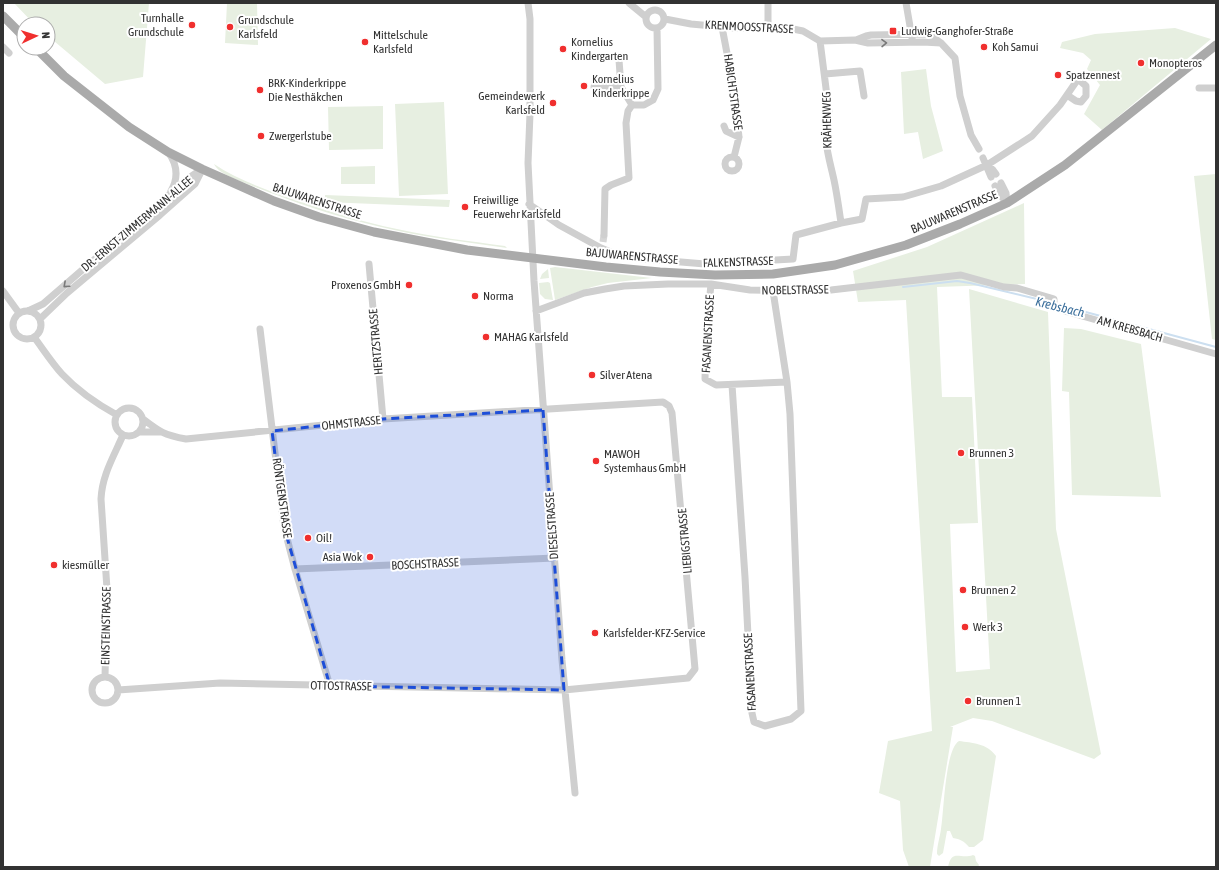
<svg xmlns="http://www.w3.org/2000/svg" width="1219" height="870" font-family="'Asap Condensed',sans-serif">
	<style>
		.green { fill: #e7efe1 }
		.lines { fill: none; stroke-linecap: round; stroke-linejoin: round }
		.stream { stroke: #ccdff0; stroke-width: 2 }
		.minor-tunnel { stroke: #d6d6d6; stroke-width: 7; stroke-dasharray: 7 3.5; stroke-linecap: butt }
		.minor { stroke: #cfcfcf; stroke-width: 7 }
		.major { stroke: #aaa; stroke-width: 9 }
		.oneway { stroke: #797979 }
		.marked { fill: #1d4ed8; fill-opacity: 0.2; stroke: #1d4ed8; stroke-width: 3; stroke-dasharray: 8 5; stroke-linejoin: round }
		.poi-dot { fill: #f02f2e; stroke: #fff; stroke-width: 1.5 }
		.labels { text-anchor: middle; dominant-baseline: central; stroke-width: 4; stroke-linejoin: round; paint-order: stroke }
		.poi-label { font-size: 12px; fill: #323232; stroke: #fff; text-anchor: start }
		.street-label { font-size: 12px; fill: #323232; stroke: #fff }
		.water-label { font-size: 13px; font-style: italic; fill: #3a6e9b; stroke: #fff }
	</style>
	<rect width="100%" height="100%" fill="#fff"/>
	<!-- green -->
	<path class="green" d="M14,3H149L143,77L105,84L48,36V24H34Z
		M227,3H257L258,45L225,43Z
		M1175,28L1211,39L1102,130L1084,114L1100,85L1087,69L1091,60L1083,53L1060,48L1062,42L1095,34Z
		M926,69L931,106L943,151L923,159L918,132L904,134L901,72Z
		M444,102L448,194L399,196L395,104Z
		M383,106V149L329,150L328,107Z
		M214,164C238,180 267,190 295,200C328,211 362,222 397,229C432,237 469,241 505,246L507,248C465,242 422,237 381,227C336,217 293,202 250,185C241,181 218,174 214,164Z
		M375,166V184H341V167Z
		M1216,174V340L1212,339L1194,176Z
		M325,195L450,200L449,207L325,202Z
		M1024,203L1025,284L937,287L942,397H972L978,523L950,524L956,672L990,669L969,289L1048,312L1056,529L1101,754L1094,759L992,721L973,718L950,727H953L930,867H909L903,850L900,801L879,793L888,741L932,731L906,300L858,302L853,271L927,247Z
		M555,267L652,278L608,283L592,287L555,300L550,268Z
		M548,269L549,278L540,279L542,274Z
		M548,282L550,283L553,300L545,299L540,294L539,283Z
		M1064,328L1081,329L1141,344L1161,497L1072,495L1069,392L1062,391Z
		M959,741C972,743 987,743 996,756L983,840L974,847H969C964,841 960,839 953,838L950,831H947L943,853L939,856L937,854C937,845 940,837 941,829C944,812 945,749 959,741Z
		M973,855L975,856L976,861L979,865L978,867H948C952,848 960,860 973,855Z"/>
	<g class="lines">
		<!-- stream -->
		<path class="stream" d="M903,287L957,281L970,283L1041,300L1216,347"/>
		<!-- minor-tunnel -->
		<path class="minor-tunnel" d="M603,242L604,235"/>
		<!-- minor -->
		<path class="minor" d="M528,3L530,19V114L528,163L534,281L562,660L575,793
			M629,3L646,17
			M768,3V28
			M906,3L912,38
			M646 19a9 9 0 1 1 18 0a9 9 0 1 1-18 0Z
			M665,19L691,24L734,28H788L803,31L820,41L855,40L868,43L923,42L941,43
			M722,27L734,90L739,137L734,157
			M856,40L866,36L871,35L929,34L941,43L955,58L960,96L971,135L979,149
			M820,41L829,112C821,135 829,157 834,180C837,194 839,209 841,223
			M3,47L9,53
			M619,60L621,87L632,105
			M825,74L860,71L864,96
			M594,87H621
			M1199,88H1216
			M724,126L726,131L739,137
			M168,152C177,164 179,177 171,191
			M725 164a7 7 0 1 1 14 0a7 7 0 1 1-14 0Z
			M983,158L991,177
			M987,165L993,170L996,174
			M1001,183L1006,193L1007,203
			M995,186L1001,196L1007,203
			M529,204L559,225L601,248L618,255L633,258L705,264L793,259L796,235L841,223L862,219L866,199L903,197L941,186L987,165L1032,136L1060,105L1078,79L1086,86V96L1081,102L1076,101L1067,95
			M604,235L605,189L611,185L629,178L626,123L628,111L632,105H644L653,100L658,89L657,28
			M369,264L383,419
			M711,284L706,336L705,379L716,385L787,382
			M3,291L19,313
			M28,311L43,304L186,180L202,169
			M536,311L584,293L605,289L624,286L668,284H711L750,290L799,291L831,290L961,275L1004,287L1017,288L1051,298L1054,299V308L1216,354
			M13 325a14 14 0 1 1 28 0a14 14 0 1 1-28 0Z
			M40,319L67,293L160,215L195,184L202,170
			M260,329L284,527L295,569L330,686
			M34,337C43,349 52,363 62,374C78,391 97,404 117,415
			M732,385L745,577L752,713L754,722L765,726L791,719L801,711L790,414L787,382L773,291
			M115 422a14 14 0 1 1 28 0a14 14 0 1 1-28 0Z
			M139,432H161
			M295,569L555,558
			M92 690a13 13 0 1 1 26 0a13 13 0 1 1-26 0Z
			M105,677L107,589L101,499C102,475 114,456 123,435
			M118,690L220,683L564,690L688,678L695,669L672,413L669,406L663,402L383,419L186,439C164,435 160,432 143,419"/>
		<!-- major -->
		<path class="major" d="M3,16L24,37
			M36,48L64,76L129,127L168,152L202,169L274,201L319,217L374,232L467,250L606,267L660,272L715,275L773,274L835,265L906,245L960,224L996,208L1007,203L1065,165L1216,45"/>
	</g>
	<!-- one-way arrows -->
	<defs><path id="oneway-chevron" d="M-2-3.5L2.5 0L-2 3.5" fill="none" stroke-width="1.6" stroke-linecap="round" stroke-linejoin="round"/></defs>
	<g class="oneway">
		<use href="#oneway-chevron" transform="translate(884 43) rotate(-1)"/>
		<use href="#oneway-chevron" transform="translate(66 285) rotate(138)"/>
	</g>
	<!-- marked area -->
	<path class="marked" d="M543,410L564,690L330,686L284,527L272,431L383,419Z"/>
	<!-- markers -->
	<g class="poi-dot">
		<circle cx="192" cy="25" r="4"/>
		<circle cx="230" cy="27" r="4"/>
		<rect x="889" y="27" width="8" height="8" rx="2"/>
		<circle cx="365" cy="42" r="4"/>
		<circle cx="984" cy="47" r="4"/>
		<circle cx="563" cy="49" r="4"/>
		<circle cx="1141" cy="63" r="4"/>
		<circle cx="1058" cy="75" r="4"/>
		<circle cx="584" cy="86" r="4"/>
		<circle cx="260" cy="90" r="4"/>
		<circle cx="553" cy="103" r="4"/>
		<circle cx="261" cy="136" r="4"/>
		<circle cx="465" cy="207" r="4"/>
		<circle cx="409" cy="285" r="4"/>
		<circle cx="475" cy="296" r="4"/>
		<circle cx="486" cy="337" r="4"/>
		<circle cx="592" cy="375" r="4"/>
		<circle cx="961" cy="453" r="4"/>
		<circle cx="596" cy="461" r="4"/>
		<circle cx="308" cy="538" r="4"/>
		<circle cx="370" cy="557" r="4"/>
		<circle cx="54" cy="565" r="4"/>
		<circle cx="963" cy="590" r="4"/>
		<circle cx="965" cy="627" r="4"/>
		<circle cx="595" cy="633" r="4"/>
		<circle cx="968" cy="701" r="4"/>
	</g>
	<g class="labels">
		<!-- poi labels -->
		<g class="poi-label">
			<text x="184" y="18" text-anchor="end">Turnhalle<tspan x="184" dy="14">Grundschule</tspan></text>
			<text x="238" y="20">Grundschule<tspan x="238" dy="14">Karlsfeld</tspan></text>
			<text x="901" y="31">Ludwig-Ganghofer-Straße</text>
			<text x="373" y="35">Mittelschule<tspan x="373" dy="14">Karlsfeld</tspan></text>
			<text x="571" y="42">Kornelius<tspan x="571" dy="14">Kindergarten</tspan></text>
			<text x="992" y="47">Koh Samui</text>
			<text x="1149" y="63">Monopteros</text>
			<text x="1066" y="75">Spatzennest</text>
			<text x="592" y="79">Kornelius<tspan x="592" dy="14">Kinderkrippe</tspan></text>
			<text x="268" y="83">BRK-Kinderkrippe<tspan x="268" dy="14">Die Nesthäkchen</tspan></text>
			<text x="545" y="96" text-anchor="end">Gemeindewerk<tspan x="545" dy="14">Karlsfeld</tspan></text>
			<text x="269" y="136">Zwergerlstube</text>
			<text x="473" y="200">Freiwillige<tspan x="473" dy="14">Feuerwehr Karlsfeld</tspan></text>
			<text x="401" y="285" text-anchor="end">Proxenos GmbH</text>
			<text x="483" y="296">Norma</text>
			<text x="494" y="337">MAHAG Karlsfeld</text>
			<text x="600" y="375">Silver Atena</text>
			<text x="969" y="453">Brunnen 3</text>
			<text x="604" y="454">MAWOH<tspan x="604" dy="14">Systemhaus GmbH</tspan></text>
			<text x="316" y="538">Oil!</text>
			<text x="362" y="557" text-anchor="end">Asia Wok</text>
			<text x="62" y="565">kiesmüller</text>
			<text x="971" y="590">Brunnen 2</text>
			<text x="973" y="627">Werk 3</text>
			<text x="603" y="633">Karlsfelder-KFZ-Service</text>
			<text x="976" y="701">Brunnen 1</text>
		</g>
		<!-- street labels -->
		<g class="street-label">
			<text transform="translate(749 27) rotate(3)">KRENMOOSSTRASSE</text>
			<text transform="translate(733 92) rotate(82)">HABICHTSTRASSE</text>
			<text transform="translate(827 120) rotate(-91)">KRÄHENWEG</text>
			<text transform="translate(317 201) rotate(18)">BAJUWARENSTRASSE</text>
			<text transform="translate(954 212) rotate(-23)">BAJUWARENSTRASSE</text>
			<text transform="translate(137 224) rotate(-40)">DR.-ERNST-ZIMMERMANN-ALLEE</text>
			<text transform="translate(632 256) rotate(5)">BAJUWARENSTRASSE</text>
			<text transform="translate(738 262) rotate(-2)">FALKENSTRASSE</text>
			<text transform="translate(795 290) rotate(-1)">NOBELSTRASSE</text>
			<text transform="translate(1130 329) rotate(16)">AM KREBSBACH</text>
			<text transform="translate(708 334) rotate(-87)">FASANENSTRASSE</text>
			<text transform="translate(376 342) rotate(-95)">HERTZSTRASSE</text>
			<text transform="translate(351 423) rotate(-6)">OHMSTRASSE</text>
			<text transform="translate(282 498) rotate(82)">RÖNTGENSTRASSE</text>
			<text transform="translate(552 526) rotate(-94)">DIESELSTRASSE</text>
			<text transform="translate(685 541) rotate(-95)">LIEBIGSTRASSE</text>
			<text transform="translate(425 564) rotate(-3)">BOSCHSTRASSE</text>
			<text transform="translate(106 626) rotate(-89)">EINSTEINSTRASSE</text>
			<text transform="translate(750 672) rotate(-93)">FASANENSTRASSE</text>
			<text transform="translate(341 686) rotate(1)">OTTOSTRASSE</text>
		</g>
		<!-- water labels -->
		<g class="water-label">
			<text transform="translate(1060 307) rotate(14)">Krebsbach</text>
		</g>
	</g>
	<!-- border -->
	<rect width="1219" height="870" fill="none" stroke="#323232" stroke-width="8"/>
	<!-- north arrow -->
	<g transform="translate(36 36) rotate(86)"><circle r="19" fill="#ffffff" stroke="#adadad"/>
	<path d="M0-3L7 15L0 10L-7 15Z" fill="#f02f2e"/>
	<text y="-6" font-size="11" font-weight="bold" text-anchor="middle" fill="#323232">N</text>
	</g>
</svg>
